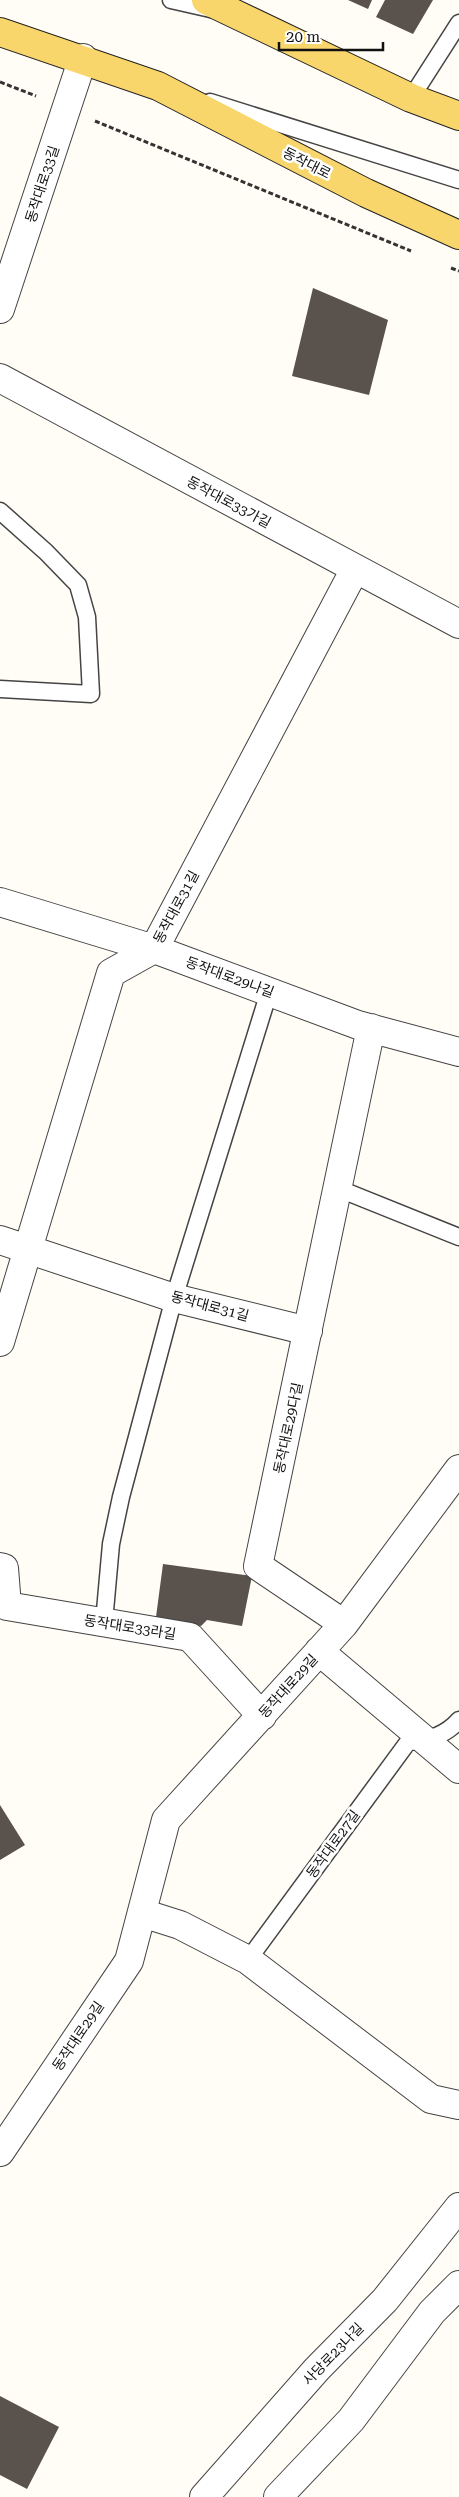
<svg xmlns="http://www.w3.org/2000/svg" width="459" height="2497" font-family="'Roboto Serif','Noto Sans KR',serif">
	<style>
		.building { fill: #5a524d }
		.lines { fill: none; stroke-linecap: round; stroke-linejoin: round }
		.service-casing { stroke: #444; stroke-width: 19 }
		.minor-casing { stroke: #444; stroke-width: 30 }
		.primary-casing { stroke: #222; stroke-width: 30 }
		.path { stroke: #333; stroke-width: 3; stroke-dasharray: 5 2.5; stroke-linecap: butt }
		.service { stroke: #fff; stroke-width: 16 }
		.minor { stroke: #fff; stroke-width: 28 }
		.primary { stroke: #f9d66b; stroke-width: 28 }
		.labels { text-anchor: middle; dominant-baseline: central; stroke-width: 5; stroke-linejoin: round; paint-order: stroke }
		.street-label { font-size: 14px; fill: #111; stroke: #fff }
	</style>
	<rect width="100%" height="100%" fill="#fffdf5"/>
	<!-- building -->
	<path class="building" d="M348,0H372L368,9Z
		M385,0H433L413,34L376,17Z
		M313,288L388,320L369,395L292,376Z
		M163,1564L252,1576L242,1626L207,1620L201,1626L156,1617Z
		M0,1805L25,1845L0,1860Z
		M0,2396L59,2427L27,2489L0,2475Z"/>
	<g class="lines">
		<!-- service casing -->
		<g class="service-casing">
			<path id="service" d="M171,0L215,10
				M411,98L459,23
				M210,102L459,180
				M0,511L46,552L78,585L87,617L91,694L0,689
				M337,1188L459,1237
				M104,1622L111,1544L121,1497L174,1298L269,992
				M248,1960L408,1742C428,1741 446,1735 459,1720"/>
		</g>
		<!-- minor casing -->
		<g class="minor-casing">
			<path id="minor" d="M0,309L83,58
				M0,378L459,624
				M0,902L154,949L358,1025L459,1052
				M0,1240L174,1298L308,1331
				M0,1342L111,973L154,949L355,569
				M0,1567L4,1568L7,1606L190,1637L262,1716
				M344,1624L258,1566L371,1028
				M319,1651L459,1769
				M142,1913L180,1925L248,1960L431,2099L459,2105
				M0,2152L129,1961L166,1820L344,1624L459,1469
				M204,2497L317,2369L385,2300L459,2207
				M278,2497L351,2420L432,2312L459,2285"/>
		</g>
		<!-- primary casing -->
		<g class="primary-casing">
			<path id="primary" d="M206,0L411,98L459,116
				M0,32L158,86L366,193L459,235"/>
		</g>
		<!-- path -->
		<path class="path" d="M0,82L36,96
			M95,121L411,251
			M451,268L459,271"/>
		<!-- service -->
		<use href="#service" class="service"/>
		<!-- minor -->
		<use href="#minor" class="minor"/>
		<!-- primary -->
		<use href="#primary" class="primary"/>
	</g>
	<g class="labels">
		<!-- street labels -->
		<g class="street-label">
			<text transform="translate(307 163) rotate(27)">동작대로</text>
			<text transform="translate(42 184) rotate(-72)">동작대로33길</text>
			<text transform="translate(229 502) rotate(28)">동작대로33가길</text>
			<text transform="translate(176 907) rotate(-62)">동작대로31길</text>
			<text transform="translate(230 977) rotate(20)">동작대로29나길</text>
			<text transform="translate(210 1306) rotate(15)">동작대로31길</text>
			<text transform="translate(288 1428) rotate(-78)">동작대로29다길</text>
			<text transform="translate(130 1627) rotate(9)">동작대로33라길</text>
			<text transform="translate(288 1686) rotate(-48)">동작대로29길</text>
			<text transform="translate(333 1844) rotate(-54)">동작대로27길</text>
			<text transform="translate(78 2036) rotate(-56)">동작대로29길</text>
			<text transform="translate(333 2354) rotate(-46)">사당로23나길</text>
		</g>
	</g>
	<!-- scale -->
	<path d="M279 42v8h104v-8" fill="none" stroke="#111111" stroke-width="2.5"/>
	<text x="286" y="42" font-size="15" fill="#111111" stroke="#ffffff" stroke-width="4" paint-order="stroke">20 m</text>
</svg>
